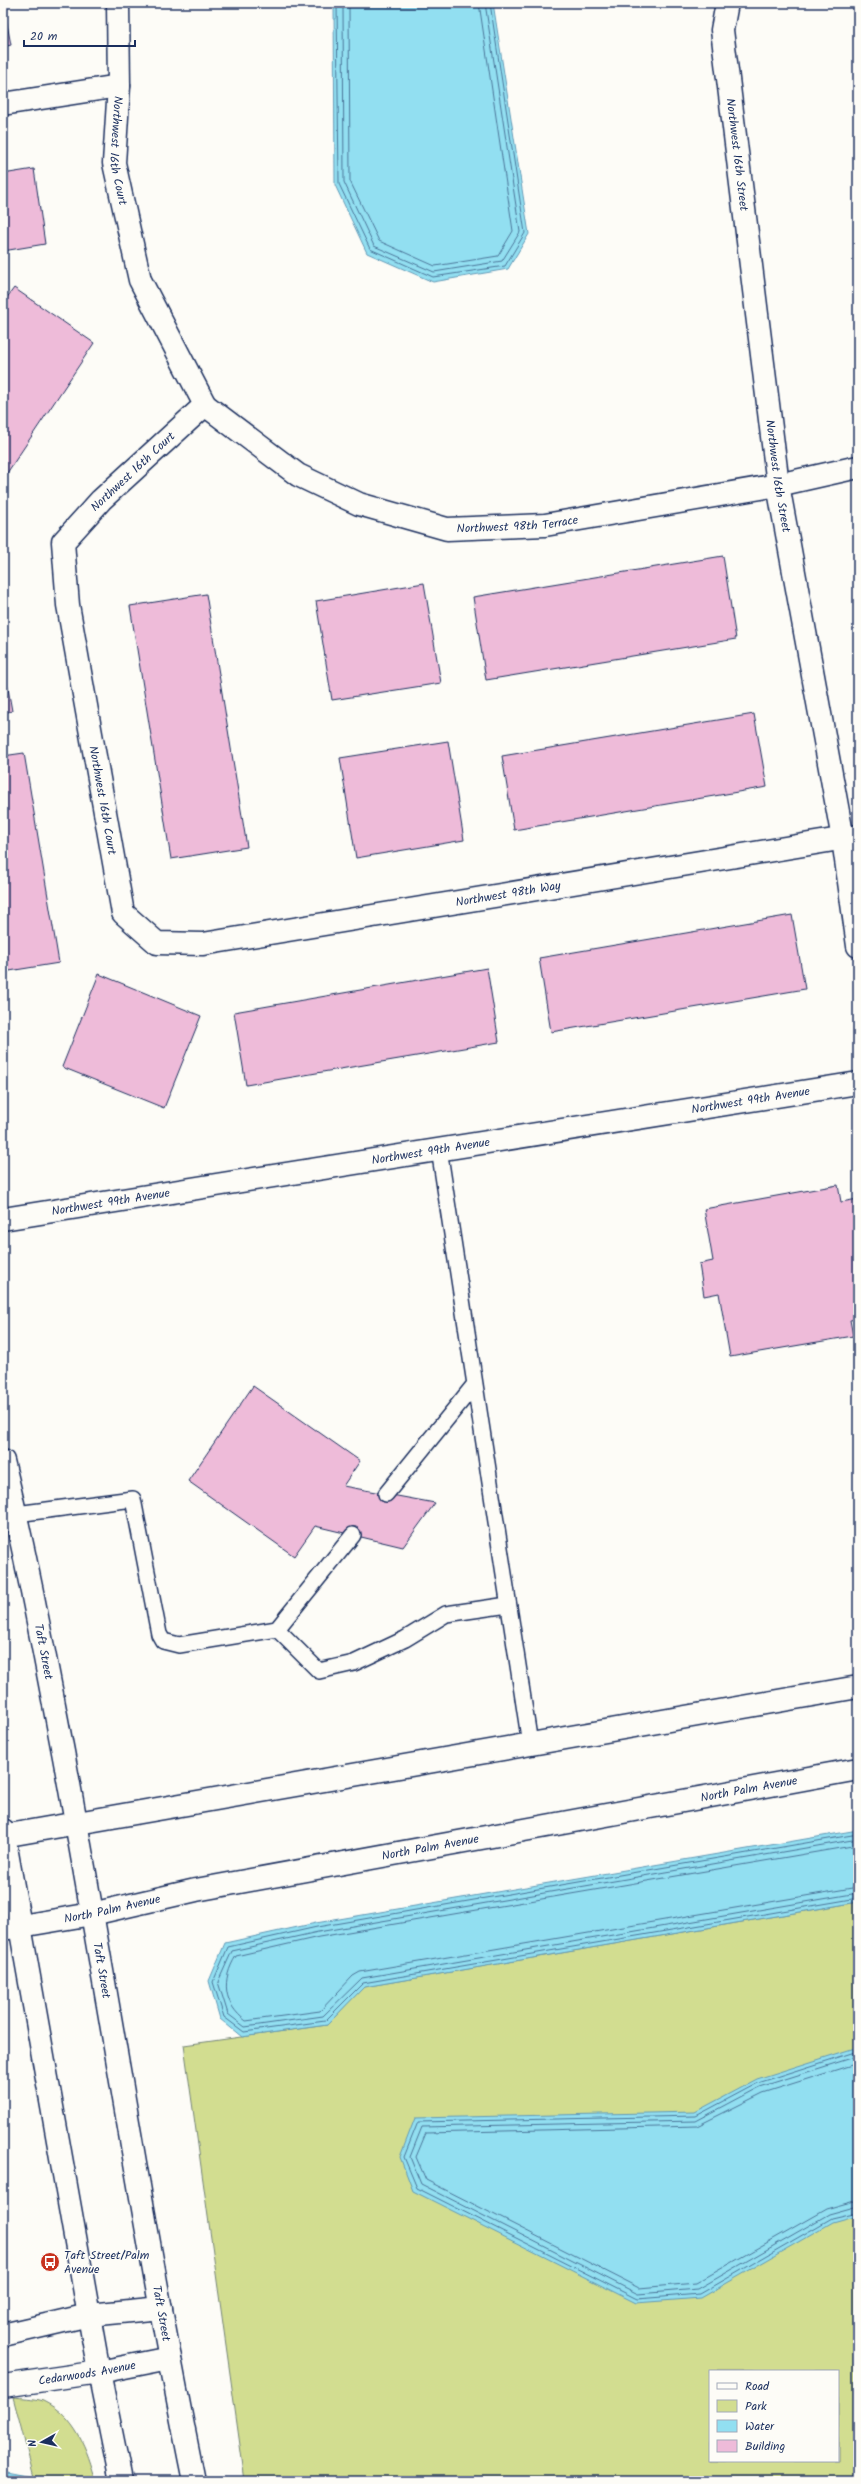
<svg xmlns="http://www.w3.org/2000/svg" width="861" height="2484" font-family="Kalam,sans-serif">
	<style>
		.green { fill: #d2dd90; stroke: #768677; fill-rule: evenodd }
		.water { fill: #92dff1; stroke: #6299b6 }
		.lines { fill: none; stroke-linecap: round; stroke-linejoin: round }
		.shore { stroke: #4b7599; stroke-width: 1 }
		.building { fill: #eebbd9; stroke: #1b2f5e }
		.lane-casing { stroke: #1b2f5e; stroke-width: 18 }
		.street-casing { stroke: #1b2f5e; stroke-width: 25 }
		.secondary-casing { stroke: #1b2f5e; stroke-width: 25 }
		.lane { stroke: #fdfcf7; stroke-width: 15 }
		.street { stroke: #fdfcf7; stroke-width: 22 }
		.secondary { stroke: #fdfcf7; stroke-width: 22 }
		.labels { text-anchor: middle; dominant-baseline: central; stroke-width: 3; stroke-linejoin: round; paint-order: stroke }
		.street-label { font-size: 12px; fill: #1b2f5e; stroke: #fdfcf7 }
		.poi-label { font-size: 12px; fill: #1b2f5e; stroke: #fdfcf7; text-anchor: start }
	</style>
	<rect width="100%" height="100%" fill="#fdfcf7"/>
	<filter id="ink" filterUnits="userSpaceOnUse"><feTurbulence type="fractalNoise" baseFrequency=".025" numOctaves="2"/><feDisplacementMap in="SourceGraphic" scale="8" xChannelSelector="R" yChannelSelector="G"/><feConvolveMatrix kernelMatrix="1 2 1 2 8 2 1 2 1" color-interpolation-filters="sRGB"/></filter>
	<g filter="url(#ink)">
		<!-- green -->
		<path class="green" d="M858,1902V2481H245L184,2045L327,2025L363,1987ZM710,2371H838V2461H710Z
			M13,2397C22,2398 35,2398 43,2401C76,2417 87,2449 96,2481H35Z"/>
		<!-- water -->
		<path class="water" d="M334,3H493L529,234L508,269L433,282L367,253L335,185Z
			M858,1830V1902L364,1987L327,2025L242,2037L220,2019L209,1981L225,1943L316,1923Z
			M858,2047V2215L833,2222L701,2298L636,2303L413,2191L400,2157L415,2118L695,2112L757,2079Z
			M3,2471L34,2477L35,2481H3Z"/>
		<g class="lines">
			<!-- shore -->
			<path class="shore" d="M337,3L339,184L370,249L433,277L505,266L525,233L490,3
				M343,3L344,182L374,246L434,272L502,261L520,232L485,3
				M349,3L350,181L379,241L435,266L498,256L513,231L479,3
				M858,1834L317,1927L228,1947L213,1982L224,2017L244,2032L325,2021L363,1983L858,1898
				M858,1839L318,1932L232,1951L218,1982L228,2014L245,2027L323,2016L362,1978L858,1893
				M858,1845L319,1937L236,1956C221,1980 223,2004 246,2021L320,2011L353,1976L360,1972L858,1887
				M858,2051L758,2083L696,2116L418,2122L404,2157L417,2188L637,2299L700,2294L832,2218L858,2212
				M858,2056L760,2087L696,2121L422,2127L410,2157L421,2184L638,2294L698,2289L829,2214L858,2206
				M858,2063L763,2093L697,2126L426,2133L416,2157L426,2180L639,2288L696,2283L826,2209L858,2200"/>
		</g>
		<!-- building -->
		<path class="building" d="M3,3L11,45L3,47Z
			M34,169L45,244L3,251V174Z
			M14,288L94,343L3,479V303Z
			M723,556L736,639L486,680L473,597Z
			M424,583L441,683L332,700L316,601Z
			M206,594L247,847L171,859L130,606Z
			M3,660L12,711L3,713Z
			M754,714L767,787L514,830L502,756Z
			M448,741L464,840L356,858L340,758Z
			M24,753L59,963L3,972V756Z
			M792,915L805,989L551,1032L539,958Z
			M487,968L499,1042L246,1085L234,1012Z
			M99,974L201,1016L164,1108L62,1067Z
			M838,1185L841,1202L858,1199V1319L850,1320L853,1336L730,1357L719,1293L704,1296L699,1264L713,1261L704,1209Z
			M253,1386L360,1461L343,1486L435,1503L403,1547L315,1526L294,1556L188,1481Z"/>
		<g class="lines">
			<!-- lane casing -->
			<g class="lane-casing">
				<path id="lane" d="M439,1149L530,1744
					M386,1494L475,1384
					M16,1514L133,1499L159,1634L163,1641L179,1645L277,1629L353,1535
					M277,1629L319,1671L354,1663L405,1639L446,1614L508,1605"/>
			</g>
			<!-- street casing -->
			<g class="street-casing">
				<g id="street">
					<path id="s1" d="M118,3L119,86L114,163L140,280L205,405L101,500L63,542L68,605L123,913L157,943L203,944L858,836"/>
					<path id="s2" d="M727,3L722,30L778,485L843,839L858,946"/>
					<path d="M3,104L119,86"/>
					<path id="s3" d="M205,405L298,475L359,504L447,529L545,525L778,485L858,467"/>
					<path id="s4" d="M3,1219L858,1083"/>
					<path d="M3,2335L89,2315L161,2308"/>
					<path id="s5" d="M3,2386L99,2372L170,2358"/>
				</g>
			</g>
			<!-- secondary casing -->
			<g class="secondary-casing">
				<g id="secondary">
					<path id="s6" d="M3,1461C27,1559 45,1658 64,1757C109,1998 145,2241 194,2481"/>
					<path d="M3,1830L99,2372L121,2481"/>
					<path d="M3,1836L858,1687"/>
					<path id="s7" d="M3,1929L92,1914L196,1890L858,1769"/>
				</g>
			</g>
			<!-- lane -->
			<use href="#lane" class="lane"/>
			<!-- street -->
			<use href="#street" class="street"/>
			<!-- secondary -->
			<use href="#secondary" class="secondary"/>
		</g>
	</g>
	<!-- icons -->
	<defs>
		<g id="bus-disc" transform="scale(1)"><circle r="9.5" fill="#c8321e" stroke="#fdfcf7"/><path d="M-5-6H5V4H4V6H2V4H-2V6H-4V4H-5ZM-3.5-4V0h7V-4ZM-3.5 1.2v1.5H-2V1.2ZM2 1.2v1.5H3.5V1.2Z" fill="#fff"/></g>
	</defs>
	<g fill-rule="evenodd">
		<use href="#bus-disc" x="50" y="2262"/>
	</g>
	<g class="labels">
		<!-- street labels -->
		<g class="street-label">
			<text stroke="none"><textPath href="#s1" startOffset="148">Northwest 16th Court</textPath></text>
			<text stroke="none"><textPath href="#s2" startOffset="153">Northwest 16th Street</textPath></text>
			<text transform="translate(133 472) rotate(-43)">Northwest 16th Court</text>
			<text stroke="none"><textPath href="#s2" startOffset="477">Northwest 16th Street</textPath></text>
			<text stroke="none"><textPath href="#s3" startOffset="346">Northwest 98th Terrace</textPath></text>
			<text stroke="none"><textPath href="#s1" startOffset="880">Northwest 16th Court</textPath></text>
			<text stroke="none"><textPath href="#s1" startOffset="1395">Northwest 98th Way</textPath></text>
			<text stroke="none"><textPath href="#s4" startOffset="757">Northwest 99th Avenue</textPath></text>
			<text stroke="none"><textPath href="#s4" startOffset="433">Northwest 99th Avenue</textPath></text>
			<text stroke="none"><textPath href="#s4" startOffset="109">Northwest 99th Avenue</textPath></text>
			<text stroke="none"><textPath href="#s6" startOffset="195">Taft Street</textPath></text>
			<text stroke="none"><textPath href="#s7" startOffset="759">North Palm Avenue</textPath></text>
			<text stroke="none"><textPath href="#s7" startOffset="435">North Palm Avenue</textPath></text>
			<text stroke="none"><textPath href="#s7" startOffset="111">North Palm Avenue</textPath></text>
			<text stroke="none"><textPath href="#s6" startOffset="519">Taft Street</textPath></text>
			<text stroke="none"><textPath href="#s6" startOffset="867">Taft Street</textPath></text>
			<text stroke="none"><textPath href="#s5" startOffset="85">Cedarwoods Avenue</textPath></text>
		</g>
		<!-- poi labels -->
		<g class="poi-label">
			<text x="64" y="2255">Taft Street/Palm<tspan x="64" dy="14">Avenue</tspan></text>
		</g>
	</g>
	<!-- margin -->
	<rect width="861" height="2484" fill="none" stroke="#fdfcf7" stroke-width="16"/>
	<rect x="8" y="8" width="845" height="2468" fill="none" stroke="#1b2f5e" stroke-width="1.5" filter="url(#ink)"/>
	<!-- legend -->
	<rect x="709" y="2370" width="130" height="92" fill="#fdfcf7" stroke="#a3aaba"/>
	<rect x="717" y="2383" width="20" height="6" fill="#fdfcf7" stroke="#a3aaba"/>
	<text x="745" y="2390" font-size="12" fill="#1b2f5e">Road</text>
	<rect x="717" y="2400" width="20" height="12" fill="#d2dd90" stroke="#a3aaba"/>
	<text x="745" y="2410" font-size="12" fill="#1b2f5e">Park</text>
	<rect x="717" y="2420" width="20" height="12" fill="#92dff1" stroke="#a3aaba"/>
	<text x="745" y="2430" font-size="12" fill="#1b2f5e">Water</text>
	<rect x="717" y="2440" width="20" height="12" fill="#eebbd9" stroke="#a3aaba"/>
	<text x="745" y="2450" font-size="12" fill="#1b2f5e">Building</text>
	<!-- north arrow -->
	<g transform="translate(42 2442) rotate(262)" stroke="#fdfcf7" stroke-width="3" paint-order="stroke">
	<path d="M0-3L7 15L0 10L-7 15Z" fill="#1b2f5e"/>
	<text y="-6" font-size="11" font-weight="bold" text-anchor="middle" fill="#1b2f5e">N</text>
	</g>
	<!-- scale -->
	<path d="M24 40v6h111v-6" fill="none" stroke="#1b2f5e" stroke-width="2"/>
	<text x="30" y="40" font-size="12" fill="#1b2f5e" stroke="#fdfcf7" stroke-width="3" paint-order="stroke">20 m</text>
</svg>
